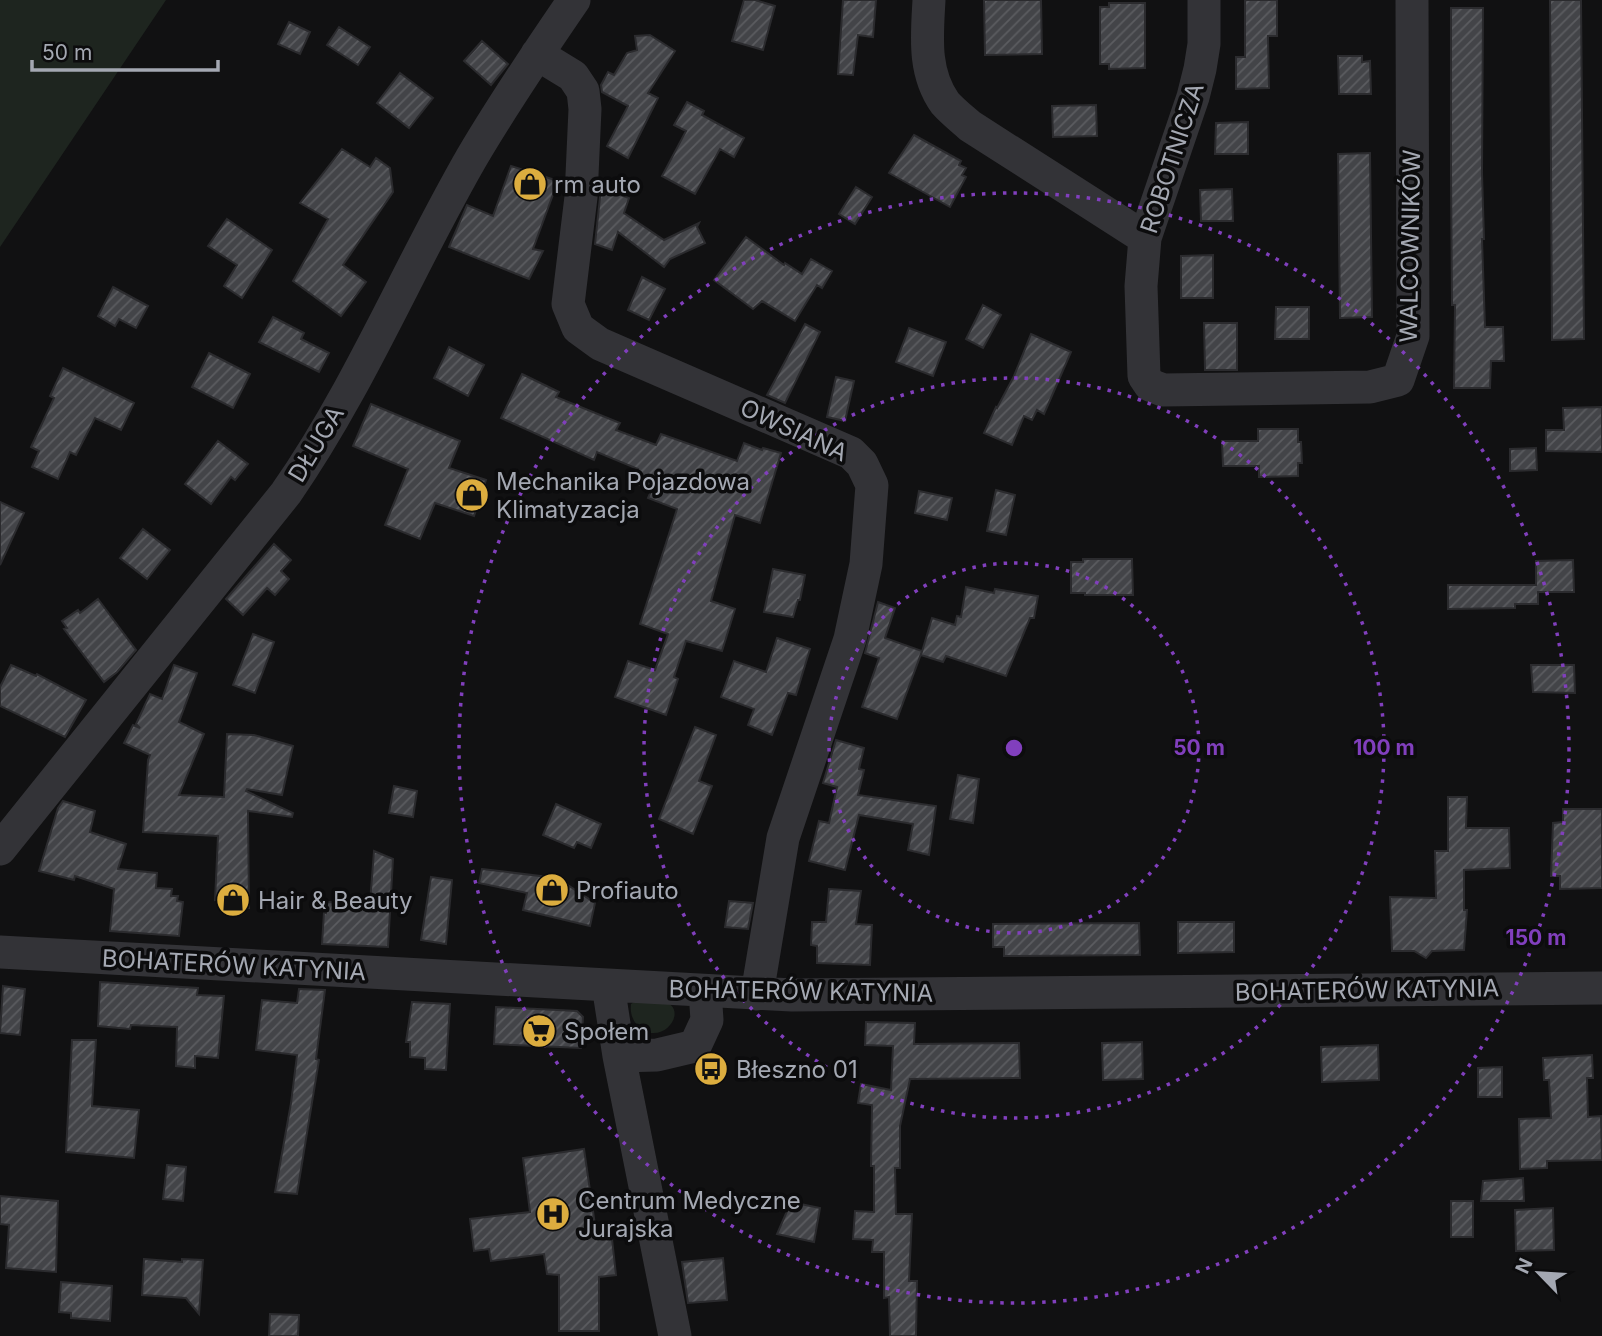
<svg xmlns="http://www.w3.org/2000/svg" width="1602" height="1336" font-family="Inter,sans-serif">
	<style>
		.grass { fill: #1e251f }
		.building { fill: url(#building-hatch); stroke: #2b2b2e; stroke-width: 2 }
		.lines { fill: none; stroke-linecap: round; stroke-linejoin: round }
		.minor { stroke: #333337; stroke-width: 33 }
		.ring { fill: none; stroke: #813fbd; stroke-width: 3.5; stroke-dasharray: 3.5 7 }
		.labels { text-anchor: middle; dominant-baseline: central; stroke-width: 7; stroke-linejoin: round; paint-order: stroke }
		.street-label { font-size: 24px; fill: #a4a8b2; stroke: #0c0c0d }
		.poi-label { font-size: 24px; fill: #a4a8b2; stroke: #0c0c0d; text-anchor: start }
		.centre { fill: #813fbd; stroke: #0c0c0d; stroke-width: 3.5 }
		.ring-label { font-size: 21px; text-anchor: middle; font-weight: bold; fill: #813fbd; stroke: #0c0c0d; stroke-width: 7; stroke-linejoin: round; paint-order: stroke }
	</style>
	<defs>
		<pattern id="building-hatch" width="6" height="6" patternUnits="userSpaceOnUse" patternTransform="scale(1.75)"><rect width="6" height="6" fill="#434448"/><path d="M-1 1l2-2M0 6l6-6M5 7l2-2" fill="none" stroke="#5b5c60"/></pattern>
	</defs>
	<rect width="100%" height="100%" fill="#111112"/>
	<!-- grass -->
	<path class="grass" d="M0,0H166L0,247Z
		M637,1000C645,1001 657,999 665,1002C690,1010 661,1050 637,1025C632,1019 630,1012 631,1004Z"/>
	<!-- building -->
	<path class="building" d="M744,0H755L775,6L763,50L732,41Z
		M843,0H876L873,37L858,35L853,75L838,74Z
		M984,0H1041L1042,54L985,55Z
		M1245,0H1277V36H1268L1269,88L1236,89V57H1245Z
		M1550,0H1581L1584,339L1552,340Z
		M1109,3H1145V68L1109,69V64H1100V7H1109Z
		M1451,8H1483L1482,173L1484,239H1482L1485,327H1503L1504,361H1491L1490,388H1454L1455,305H1452L1451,174Z
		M289,22L310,32L300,54L278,44Z
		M339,27L370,47L358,65L327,45Z
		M650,35L675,51L648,93L658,98L628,158L607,146L628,106L602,92L601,85L608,72L614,75L627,53L637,50L635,36Z
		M482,41L508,64L491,85L464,61Z
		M1338,56H1362V62L1370,61L1371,94H1339Z
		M400,73L433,98L409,128L377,103Z
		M687,102L704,111L702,115L744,138L734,157L720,149L695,194L662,176L686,131L674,125Z
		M1096,105L1097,136L1053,137L1052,106Z
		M1248,122V154H1215L1216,123Z
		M914,135L961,161L959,165L966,168L962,175L966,177L950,207L889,173Z
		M342,149L370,167L376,158L390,168L393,192L343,265L366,282L341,316L293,281L328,219L300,203Z
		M1370,153L1372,317L1340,318L1338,154Z
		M511,166L558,181L533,249L543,251L529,279L449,247L467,205L493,216Z
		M856,187L872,197L855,224L839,214Z
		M601,188L629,198L624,213L664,240L699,223L697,227L705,243L670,259L664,267L618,232L612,250L595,244Z
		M1232,189L1233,221H1201L1200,190Z
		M227,219L272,250L242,298L224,286L237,265L208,246Z
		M746,237L784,265L785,263L802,274L811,259L832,271L822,288L817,285L795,321L762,301L753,309L714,280Z
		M1213,255V298H1181V256Z
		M642,277L665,289L649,320L628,310Z
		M113,287L148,306L136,328L119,319L115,326L98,316Z
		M983,305L1001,315L983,348L966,339Z
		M1276,307H1309V339H1275Z
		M273,317L304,333L301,339L329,353L319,372L259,342Z
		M1204,323H1237V370H1205Z
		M805,324L820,332L785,403L767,395Z
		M909,328L946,342L933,376L896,362Z
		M1031,334L1071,352L1044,414L1037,410L1032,420L1024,416L1012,445L984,433L996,407L997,408L1014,376Z
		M449,347L484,365L468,396L434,378Z
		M209,353L250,374L233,408L192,387Z
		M63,368L134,403L121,430L95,418L76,455L70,452L58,479L32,467L39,451L31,447L54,398L50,396Z
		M522,374L559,392L556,397L620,423L616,430L656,445L661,434L737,461L744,443L762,450L763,448L781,453L760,523L735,515L711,601L735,609L722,651L686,641L674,677L678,679L666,715L615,697L628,661L655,670L668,634L640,624L677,509L648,498L652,489L633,483L638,469L597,452L594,460L501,418Z
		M836,377L854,381L845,421L827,417Z
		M371,404L460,441L449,468L486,480L474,516L435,503L420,539L385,525L408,469L353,446Z
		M1602,407V452L1546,451V430H1564L1563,408Z
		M1258,429H1298V442H1301L1302,463H1298V476L1259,477V466H1223L1222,441H1258Z
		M218,441L248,464L235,480L231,477L211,504L185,484Z
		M1536,448L1537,470L1510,471V449Z
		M996,490L1015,495L1006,535L987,531Z
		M919,491L952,498L947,520L915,513Z
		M0,502L24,513L0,565Z
		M143,529L170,550L147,579L120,558Z
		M274,544L291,560L281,571L289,579L275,595L267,588L243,615L226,599Z
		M1083,559H1132L1133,595H1085V593H1071V562H1083Z
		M1573,560L1574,592H1538V604H1515V608L1448,609V585H1536V561Z
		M773,569L805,575L800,600H798L793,617L764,612Z
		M966,587L994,593L995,589L1038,596L1034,618H1030L1006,676L946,656L943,662L921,655L932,618L955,625L957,616L961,617Z
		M98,599L136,650L117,672L104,682L64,629L67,628L62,621L78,610L80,613Z
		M878,602L895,608L885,638L922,651L897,719L862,707L879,658L865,653Z
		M253,634L274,642L255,693L233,685Z
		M777,638L810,649L796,695L788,693L772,735L748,725L754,709L721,697L734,661L766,672Z
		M11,665L36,676L37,674L86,700L65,737L0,706V687Z
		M174,665L197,673L179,722L204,734L179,795L224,797L227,734L254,735L293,746L282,795L247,789L246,791L293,813L292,817L248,811L249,908L223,907V899L215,900L218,836L143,832L148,760L150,755L124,743L133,725L140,728L136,724L150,694L162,699Z
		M1531,665H1574L1575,693L1533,692Z
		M695,727L716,735L699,781L712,786L693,834L659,819Z
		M836,740L864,748L859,769L864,770L858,795L936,806L929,855L908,850L913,824L859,815L845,870L809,861L819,821L829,823L837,787L823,783Z
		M958,775L979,779L973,823L950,819Z
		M394,786L417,791L413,817L389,813Z
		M1448,797H1467L1466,828H1509L1510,868L1464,870V910H1467L1464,950L1432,951L1426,958L1414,951H1392L1390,897L1436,898L1435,851H1448Z
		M63,801L95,811L90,832L126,844L118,869L157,873L156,888L172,889L171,896H178L177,901L183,902L179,936L110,931L114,889L75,876L74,880L39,871L58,808Z
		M556,804L601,824L591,848L577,842L574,848L543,835Z
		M1563,809H1602V888L1560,889V876H1551L1553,823L1563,822Z
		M374,851L393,859L388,947L322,944L324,912L326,913L327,902L370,903Z
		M482,869L557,878L595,903L590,926L523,910L527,893L479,883Z
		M431,877L452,880L446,944L421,940Z
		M829,889L861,891L856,924L872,925L870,965L817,963V946L811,945L812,922H826Z
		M729,901L753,903L748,929L725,927Z
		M1178,922H1234V952L1178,953Z
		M1139,923L1140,955L1004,956V947H993V924Z
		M100,982L198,988L197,995L224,996L218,1058L195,1056V1068L176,1066L177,1027L131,1025L130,1029L98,1026Z
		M3,986L25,989L20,1035L0,1033Z
		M299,989L325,990L316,1059L319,1060L297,1194L275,1192L291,1103L297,1055L256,1050L262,1000L297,1003Z
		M412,1002L450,1004L446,1070L425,1069V1058L410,1057V1042H406Z
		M496,1007L577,1011L583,1017L581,1048L494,1044Z
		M866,1022L915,1023L914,1044L1019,1043L1020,1078L910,1079L900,1126V1168H895L896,1214H912L909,1281H917L916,1336H890L889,1297L884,1298V1252H872L873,1240L853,1239L855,1211L874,1212V1166H871L872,1105L858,1103L861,1084L891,1090L893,1046L865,1045Z
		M72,1040H96L92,1106L139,1110L134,1158L66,1152Z
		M1142,1042L1143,1079L1103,1080L1102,1043Z
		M1378,1045L1379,1080L1322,1082L1321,1047Z
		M1592,1055L1593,1078H1587L1588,1117L1601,1116L1602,1160L1547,1161V1168L1520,1169L1519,1119L1551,1118L1549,1080H1544L1543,1058Z
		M1502,1067V1097H1478V1068Z
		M584,1149L596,1232L611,1230L616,1275L599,1277V1331H559V1275L547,1274L544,1254L491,1261L489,1249L474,1251L470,1219L530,1212L523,1158Z
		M167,1165L186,1167L183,1201L163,1199Z
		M1523,1178L1524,1201H1481L1483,1181Z
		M0,1196L58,1201L56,1272L6,1268L9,1225L0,1224Z
		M1451,1201H1473V1237H1451Z
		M791,1202L820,1208L814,1242L777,1234Z
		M1553,1208L1554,1250L1516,1251L1515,1210Z
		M723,1258L727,1300L688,1303L682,1262Z
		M144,1259L182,1262V1259L203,1260L199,1314L186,1298L142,1295Z
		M61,1282L112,1286L110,1321L71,1318V1313L59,1312Z
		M270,1314L299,1315L298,1336H269Z"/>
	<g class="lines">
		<!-- minor -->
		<path class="minor" d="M929,0C927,36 923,72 945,103C952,111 962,119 970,126L1145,238
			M1204,0V44L1200,69L1193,97L1145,238L1141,286L1144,376L1150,385L1163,390L1370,387L1398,380L1413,336L1412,0
			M537,54L573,76L583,91L585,109L581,197L568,304L578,328L600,344L851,453L862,464L872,485L866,564L850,639L783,838L757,994
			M0,849L286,493C359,388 408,268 472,157C504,103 539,51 574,0
			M0,952L792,995L1602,988
			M608,985L619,1056L675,1336
			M619,1056L657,1055L695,1046L707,1020L705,991"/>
	</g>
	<!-- distance rings -->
	<g class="ring">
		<circle cx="1014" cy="748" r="185"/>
		<circle cx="1014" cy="748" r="370"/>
		<circle cx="1014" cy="748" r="555"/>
	</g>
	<!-- icons -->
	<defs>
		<g id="shop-disc" transform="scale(1.75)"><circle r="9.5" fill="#dcad3f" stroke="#0c0c0d"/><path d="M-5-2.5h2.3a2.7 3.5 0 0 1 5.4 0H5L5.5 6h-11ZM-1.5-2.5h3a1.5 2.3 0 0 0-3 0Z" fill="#111"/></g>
		<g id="supermarket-disc" transform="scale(1.75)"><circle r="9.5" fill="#dcad3f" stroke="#0c0c0d"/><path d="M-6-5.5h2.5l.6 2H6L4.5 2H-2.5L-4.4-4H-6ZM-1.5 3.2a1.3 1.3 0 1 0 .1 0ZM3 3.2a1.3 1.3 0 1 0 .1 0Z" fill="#111"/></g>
		<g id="bus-disc" transform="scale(1.75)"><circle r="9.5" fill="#dcad3f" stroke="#0c0c0d"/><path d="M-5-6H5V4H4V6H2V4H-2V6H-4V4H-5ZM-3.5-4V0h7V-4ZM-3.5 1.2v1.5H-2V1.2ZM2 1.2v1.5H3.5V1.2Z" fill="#111"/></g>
		<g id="hospital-disc" transform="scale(1.75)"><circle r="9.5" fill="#dcad3f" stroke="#0c0c0d"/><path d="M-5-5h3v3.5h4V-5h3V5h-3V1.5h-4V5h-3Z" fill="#111"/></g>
	</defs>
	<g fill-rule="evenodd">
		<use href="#shop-disc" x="530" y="184"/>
		<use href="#shop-disc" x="472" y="495"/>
		<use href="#shop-disc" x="552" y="890"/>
		<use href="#shop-disc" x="233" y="900"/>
		<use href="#supermarket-disc" x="539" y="1031"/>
		<use href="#bus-disc" x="711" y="1069"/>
		<use href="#hospital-disc" x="553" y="1214"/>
	</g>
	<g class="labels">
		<!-- street labels -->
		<g class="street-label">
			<text transform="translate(1172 158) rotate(-72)">ROBOTNICZA</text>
			<text transform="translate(1410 246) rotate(-89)">WALCOWNIKÓW</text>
			<text transform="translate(794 430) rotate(25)">OWSIANA</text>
			<text transform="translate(316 444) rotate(-59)">DŁUGA</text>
			<text transform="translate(234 965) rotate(3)">BOHATERÓW KATYNIA</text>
			<text transform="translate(1367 990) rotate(-1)">BOHATERÓW KATYNIA</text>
			<text transform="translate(801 991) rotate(1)">BOHATERÓW KATYNIA</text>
		</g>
		<!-- poi labels -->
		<g class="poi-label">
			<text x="554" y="184">rm auto</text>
			<text x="496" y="481">Mechanika Pojazdowa<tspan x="496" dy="28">Klimatyzacja</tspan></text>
			<text x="576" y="890">Profiauto</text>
			<text x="258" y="900">Hair &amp; Beauty</text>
			<text x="564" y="1031">Społem</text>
			<text x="736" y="1069">Błeszno 01</text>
			<text x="578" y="1200">Centrum Medyczne<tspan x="578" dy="28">Jurajska</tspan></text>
		</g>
	</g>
	<circle cx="1014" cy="748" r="10" class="centre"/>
	<g class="ring-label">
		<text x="1199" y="755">50 m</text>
		<text x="1384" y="755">100 m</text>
		<text x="1536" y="945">150 m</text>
	</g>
	<!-- north arrow -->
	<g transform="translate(1539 1273) rotate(295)" stroke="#0c0c0d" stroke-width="5" paint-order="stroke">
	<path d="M0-5L12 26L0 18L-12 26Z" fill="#a4a8b2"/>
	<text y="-10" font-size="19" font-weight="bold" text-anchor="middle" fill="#a4a8b2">N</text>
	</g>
	<!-- scale -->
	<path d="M32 60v10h186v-10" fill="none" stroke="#a4a8b2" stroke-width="3.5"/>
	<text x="42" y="60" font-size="21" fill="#a4a8b2" stroke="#0c0c0d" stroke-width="5" paint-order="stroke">50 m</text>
</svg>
